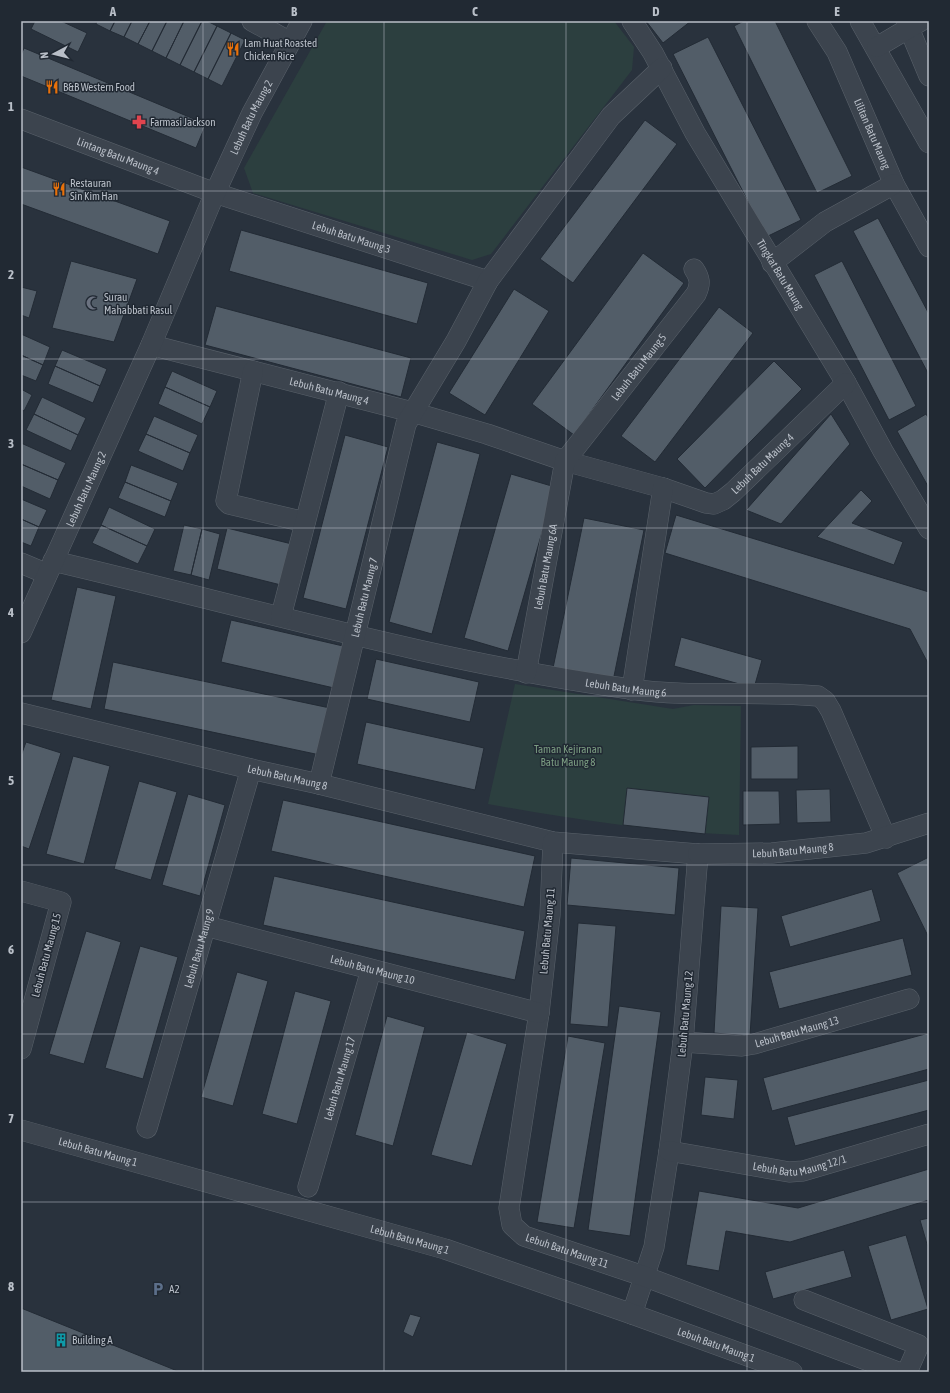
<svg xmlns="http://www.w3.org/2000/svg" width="950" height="1393" font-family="'Asap Condensed',sans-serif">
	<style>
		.green { fill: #2c3f3f }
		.building { fill: #525d68; stroke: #232b35 }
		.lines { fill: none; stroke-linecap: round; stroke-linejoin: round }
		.minor-casing { stroke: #5a626b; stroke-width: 21 }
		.minor { stroke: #3c444e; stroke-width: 20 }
		.grid { fill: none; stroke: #b9bfc8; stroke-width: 1; stroke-opacity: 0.55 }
		.labels { text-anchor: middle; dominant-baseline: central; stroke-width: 3; stroke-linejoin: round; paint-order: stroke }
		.poi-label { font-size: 11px; fill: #b9bfc8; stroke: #212933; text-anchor: start }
		.street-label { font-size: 11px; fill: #b9bfc8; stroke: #212933 }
		.park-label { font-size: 11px; fill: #7a9b81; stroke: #212933 }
		.neatline { fill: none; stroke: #b9bfc8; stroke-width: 1.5 }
		.grid-label { font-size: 13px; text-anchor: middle; font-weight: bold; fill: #b9bfc8 }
	</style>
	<rect width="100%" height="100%" fill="#29323d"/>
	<!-- green -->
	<path class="green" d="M327,21H614L634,47L632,70L491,254L472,260L253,193L244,168Z
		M515,684L673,709L694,705L741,706L739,835C655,832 571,819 488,804Z"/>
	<!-- building -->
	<path class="building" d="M35,21H61L87,33L78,52L31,29Z
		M97,21H115L110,31L96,24Z
		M115,21H132L124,37L110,31Z
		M132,21H150L138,44L124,37Z
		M150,21H167L152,51L138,44Z
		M167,21H184L166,58L152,51Z
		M184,21H202L180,65L166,58Z
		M202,21H207L217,26L194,72L180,65Z
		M646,21H691L663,43Z
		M744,21H775L852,176L817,193L734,26Z
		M217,26L231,33L208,79L194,72Z
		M231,33L245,40L222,86L208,79Z
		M708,37L801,220L766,237L673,54Z
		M24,48L206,124L196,148L21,76V55Z
		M645,120L677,144L573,283L540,259Z
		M21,167L170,221L158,254L21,204Z
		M878,218L929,314V375L853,231Z
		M241,230L428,283L417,324L229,271Z
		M643,253L684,283L574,435L532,404Z
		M71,261L137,279L114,342L52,328Z
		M842,261L916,406L889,420L814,275Z
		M21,287L37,291L29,318L21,315Z
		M514,289L549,311L485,415L449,393Z
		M216,306L411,358L401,397L205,345Z
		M719,307L753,333L655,462L621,436Z
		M21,334L50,347L43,365L21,355Z
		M62,350L107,369L100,386L55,366Z
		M21,355L43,365L36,381L21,375Z
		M774,361L802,389L705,488L677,459Z
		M55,366L100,386L93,403L48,384Z
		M172,371L217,391L210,407L165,387Z
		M165,387L210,407L202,424L158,404Z
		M21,389L32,395L24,411L21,409Z
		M42,397L86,418L78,435L34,414Z
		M34,414L78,435L71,451L26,430Z
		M831,414L850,444L781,524L746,510Z
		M926,414L929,419V488L897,431Z
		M154,416L198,435L190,453L146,434Z
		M146,434L190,453L183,471L138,451Z
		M345,435L388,447L346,609L303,598Z
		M437,442L480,454L432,634L389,622Z
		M21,443L66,463L58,480L21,464Z
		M21,464L58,480L50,499L21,486Z
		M131,465L178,483L171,501L125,482Z
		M511,474L555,487L508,651L464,638Z
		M125,482L171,501L165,517L118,498Z
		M861,490L872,501L852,523L903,542L894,565L817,537Z
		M21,499L47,510L39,527L21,519Z
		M109,507L155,529L147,546L101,525Z
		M676,515L929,592V665L910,629L665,553Z
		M584,518L644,530L613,681L553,668Z
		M21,519L39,527L31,546L21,542Z
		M101,525L147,546L138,564L92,543Z
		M184,525L202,529L191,575L173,571Z
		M227,528L292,544L281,585L217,569Z
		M202,529L220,534L209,580L191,575Z
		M77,587L116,596L91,709L51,700Z
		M231,620L343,646L334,688L221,662Z
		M681,637L762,660L754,688L674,666Z
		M376,659L479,682L470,722L367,699Z
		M113,662L330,708L320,755L104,709Z
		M366,722L484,748L475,790L357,764Z
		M26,742L61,753L29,849L21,846V756Z
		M798,746V779H751V747Z
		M73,756L110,766L84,864L46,854Z
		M139,781L177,792L151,880L114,869Z
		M627,788L709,797L705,834L623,825Z
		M830,789L831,822L797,823L796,790Z
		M743,791H779L780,824L743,825Z
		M188,794L225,805L200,896L162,885Z
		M283,800L535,856L524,907L271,851Z
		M929,857V938L897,873Z
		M571,858L679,868L675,915L567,905Z
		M274,876L525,931L515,980L263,925Z
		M872,889L881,921L790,947L781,916Z
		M721,906L758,908L750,1036L714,1033Z
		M578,923L616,926L608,1027L570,1024Z
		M86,931L121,942L84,1064L49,1054Z
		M903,938L912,975L779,1009L769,972Z
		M140,946L178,957L143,1079L105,1068Z
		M237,972L268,981L233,1106L201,1097Z
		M295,991L331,1001L297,1124L262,1114Z
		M619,1006L661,1012L630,1236L588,1230Z
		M387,1016L425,1027L393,1146L355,1135Z
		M467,1032L507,1044L472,1166L431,1155Z
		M929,1033V1069L772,1111L763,1078Z
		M568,1036L605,1043L574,1228L537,1222Z
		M705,1077L738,1080L734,1119L701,1115Z
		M929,1080V1110L795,1146L787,1117Z
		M929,1169V1200L790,1242L726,1231L719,1271L686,1265L699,1191L798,1208Z
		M929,1218V1251L920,1220Z
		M906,1235L928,1309L891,1320L868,1246Z
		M844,1250L852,1277L773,1299L765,1272Z
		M21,1308L180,1372H21Z
		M410,1314L421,1317L413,1337L403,1332Z"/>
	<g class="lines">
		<!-- minor casing -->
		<g class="minor-casing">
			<g id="minor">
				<path d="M252,21L290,42"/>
				<path id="s1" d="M632,21L653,53L695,133L846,383L883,451L929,529"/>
				<path id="s2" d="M817,21L837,52L894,184L929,247"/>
				<path d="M860,21L929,143"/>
				<path d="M906,21L929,76"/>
				<path d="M877,47L921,21"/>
				<path id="s3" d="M21,119L215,193L488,281"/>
				<path d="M772,263L825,222L894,184"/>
				<path id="s4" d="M151,345L412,412L487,434L565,461L663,488L706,503L714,504L723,500L733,492L846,383"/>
				<path d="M253,371L226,501L229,504L305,522"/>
				<path id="s5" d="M53,561C245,606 435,662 630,689C693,698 755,690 818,696L825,701L831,711L886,838"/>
				<path d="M21,563L47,574"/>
				<path d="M281,616L339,392"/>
				<path id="s6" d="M21,633L151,345L215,193L252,113L302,21"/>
				<path id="s7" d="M526,673L565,461L696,294C701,284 700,278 694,269"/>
				<path d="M632,690L663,488"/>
				<path id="s8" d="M21,713L251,769L319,784L553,842L698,854L683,1042L669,1151L654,1247L632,1314"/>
				<path id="s9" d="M319,784L406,424L456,341L488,281L611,116L662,68"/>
				<path id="s10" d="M553,842L550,915L539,1013L509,1208L512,1225L524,1236L646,1277L898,1372"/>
				<path id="s11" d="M698,854L772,853L866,843L929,823"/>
				<path d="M21,891L61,902L21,1049"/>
				<path id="s12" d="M206,926L539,1013"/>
				<path id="s13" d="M683,1042L742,1046L754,1044L909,999"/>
				<path id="s14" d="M147,1128L251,769"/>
				<path id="s15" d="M21,1130L445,1249L632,1314L792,1372"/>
				<path id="s16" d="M669,1151L789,1172L803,1171L929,1134"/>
				<path id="s17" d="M308,1187L371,970"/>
				<path d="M804,1300L919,1345L907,1372"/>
			</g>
		</g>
		<!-- minor -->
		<use href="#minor" class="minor"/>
	</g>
	<!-- grid -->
	<path class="grid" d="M203,21V1372M384,21V1372M566,21V1372M747,21V1372M21,191H929M21,359H929M21,528H929M21,696H929M21,865H929M21,1034H929M21,1202H929"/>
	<!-- icons -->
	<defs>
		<g id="restaurant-bare" transform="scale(1.08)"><path d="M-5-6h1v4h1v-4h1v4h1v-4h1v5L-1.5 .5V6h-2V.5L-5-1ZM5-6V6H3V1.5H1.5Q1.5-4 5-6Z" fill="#e8710a" stroke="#212933" stroke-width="2.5" paint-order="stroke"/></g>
		<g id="pharmacy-bare" transform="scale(1.08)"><path d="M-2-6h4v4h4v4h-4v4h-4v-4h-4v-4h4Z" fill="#e0444e" stroke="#212933" stroke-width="2.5" paint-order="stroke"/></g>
		<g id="mosque-bare" transform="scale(1.08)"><path d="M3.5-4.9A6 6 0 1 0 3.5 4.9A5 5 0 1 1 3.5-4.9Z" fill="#6b7280" stroke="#212933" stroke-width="2.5" paint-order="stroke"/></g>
		<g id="parking-bare" transform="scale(1.08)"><path d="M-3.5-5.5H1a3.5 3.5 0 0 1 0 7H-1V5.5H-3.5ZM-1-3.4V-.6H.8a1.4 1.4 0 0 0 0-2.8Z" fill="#5c6f8a" stroke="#212933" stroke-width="2.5" paint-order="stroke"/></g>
		<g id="building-bare" transform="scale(1.08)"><path d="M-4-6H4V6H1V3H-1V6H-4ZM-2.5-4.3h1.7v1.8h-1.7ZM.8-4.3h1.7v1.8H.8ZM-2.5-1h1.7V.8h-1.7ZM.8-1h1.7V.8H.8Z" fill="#0f9aa8" stroke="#212933" stroke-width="2.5" paint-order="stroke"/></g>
	</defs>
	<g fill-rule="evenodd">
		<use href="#restaurant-bare" x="233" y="49"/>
		<use href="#restaurant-bare" x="52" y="87"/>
		<use href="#pharmacy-bare" x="139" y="122"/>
		<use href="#restaurant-bare" x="59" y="189"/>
		<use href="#mosque-bare" x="93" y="303"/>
		<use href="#parking-bare" x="158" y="1289"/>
		<use href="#building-bare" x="61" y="1340"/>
	</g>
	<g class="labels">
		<!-- poi labels -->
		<g class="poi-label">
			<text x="244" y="43">Lam Huat Roasted<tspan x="244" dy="13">Chicken Rice</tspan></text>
			<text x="63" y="87">B&amp;B Western Food</text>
			<text x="150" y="122">Farmasi Jackson</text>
			<text x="70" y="183">Restauran<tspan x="70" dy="13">Sin Kim Han</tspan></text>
			<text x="104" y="297">Surau<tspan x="104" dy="13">Mahabbati Rasul</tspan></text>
			<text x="169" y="1289">A2</text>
			<text x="72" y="1340">Building A</text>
		</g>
		<!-- street labels -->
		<g class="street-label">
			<text stroke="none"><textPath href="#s6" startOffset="565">Lebuh Batu Maung 2</textPath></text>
			<text stroke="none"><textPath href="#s2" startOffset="126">Lilitan Batu Maung</textPath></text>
			<text stroke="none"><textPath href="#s3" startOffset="104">Lintang Batu Maung 4</textPath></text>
			<text stroke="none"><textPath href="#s3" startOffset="351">Lebuh Batu Maung 3</textPath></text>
			<text stroke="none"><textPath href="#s1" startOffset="294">Tingkat Batu Maung</textPath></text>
			<text stroke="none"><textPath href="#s7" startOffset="335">Lebuh Batu Maung 5</textPath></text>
			<text stroke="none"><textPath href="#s4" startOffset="184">Lebuh Batu Maung 4</textPath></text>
			<text stroke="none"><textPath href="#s4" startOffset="649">Lebuh Batu Maung 4</textPath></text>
			<text stroke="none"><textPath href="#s6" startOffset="158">Lebuh Batu Maung 2</textPath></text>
			<text stroke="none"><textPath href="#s7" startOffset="108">Lebuh Batu Maung 6A</textPath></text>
			<text stroke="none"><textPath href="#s9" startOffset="192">Lebuh Batu Maung 7</textPath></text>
			<text stroke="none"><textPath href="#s5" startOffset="587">Lebuh Batu Maung 6</textPath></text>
			<text stroke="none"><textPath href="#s8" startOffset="274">Lebuh Batu Maung 8</textPath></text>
			<text stroke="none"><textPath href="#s11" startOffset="95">Lebuh Batu Maung 8</textPath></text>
			<text transform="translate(547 931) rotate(-85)">Lebuh Batu Maung 11</text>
			<text stroke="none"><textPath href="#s14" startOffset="187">Lebuh Batu Maung 9</textPath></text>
			<text transform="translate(46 955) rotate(-75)">Lebuh Batu Maung 15</text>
			<text stroke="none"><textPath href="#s12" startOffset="172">Lebuh Batu Maung 10</textPath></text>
			<text transform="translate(685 1014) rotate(-85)">Lebuh Batu Maung 12</text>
			<text stroke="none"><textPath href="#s13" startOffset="116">Lebuh Batu Maung 13</textPath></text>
			<text stroke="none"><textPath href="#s17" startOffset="113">Lebuh Batu Maung 17</textPath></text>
			<text stroke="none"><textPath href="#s15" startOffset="80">Lebuh Batu Maung 1</textPath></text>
			<text stroke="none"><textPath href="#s16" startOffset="133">Lebuh Batu Maung 12/1</textPath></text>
			<text stroke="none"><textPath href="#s15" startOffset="404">Lebuh Batu Maung 1</textPath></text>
			<text stroke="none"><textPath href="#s10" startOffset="448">Lebuh Batu Maung 11</textPath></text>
			<text stroke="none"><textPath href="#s15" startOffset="728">Lebuh Batu Maung 1</textPath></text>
		</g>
		<!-- park labels -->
		<g class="park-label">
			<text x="568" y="749">Taman Kejiranan<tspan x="568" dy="13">Batu Maung 8</tspan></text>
		</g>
	</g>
	<!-- border -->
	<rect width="950" height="1393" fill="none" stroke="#212933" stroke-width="44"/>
	<!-- north arrow -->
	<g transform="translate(54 54) rotate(263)" stroke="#212933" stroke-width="3" paint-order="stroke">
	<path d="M0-3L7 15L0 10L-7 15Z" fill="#b9bfc8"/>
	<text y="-6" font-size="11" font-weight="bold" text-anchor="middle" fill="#b9bfc8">N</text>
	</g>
	<rect x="22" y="22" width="906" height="1349" class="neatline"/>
	<g class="grid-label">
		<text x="113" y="16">A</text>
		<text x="294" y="16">B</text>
		<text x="475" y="16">C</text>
		<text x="656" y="16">D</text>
		<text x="837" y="16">E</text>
		<text x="11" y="111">1</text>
		<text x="11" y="279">2</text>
		<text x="11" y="448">3</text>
		<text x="11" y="617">4</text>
		<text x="11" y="785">5</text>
		<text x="11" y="954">6</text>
		<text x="11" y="1123">7</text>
		<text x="11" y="1291">8</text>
	</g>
</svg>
